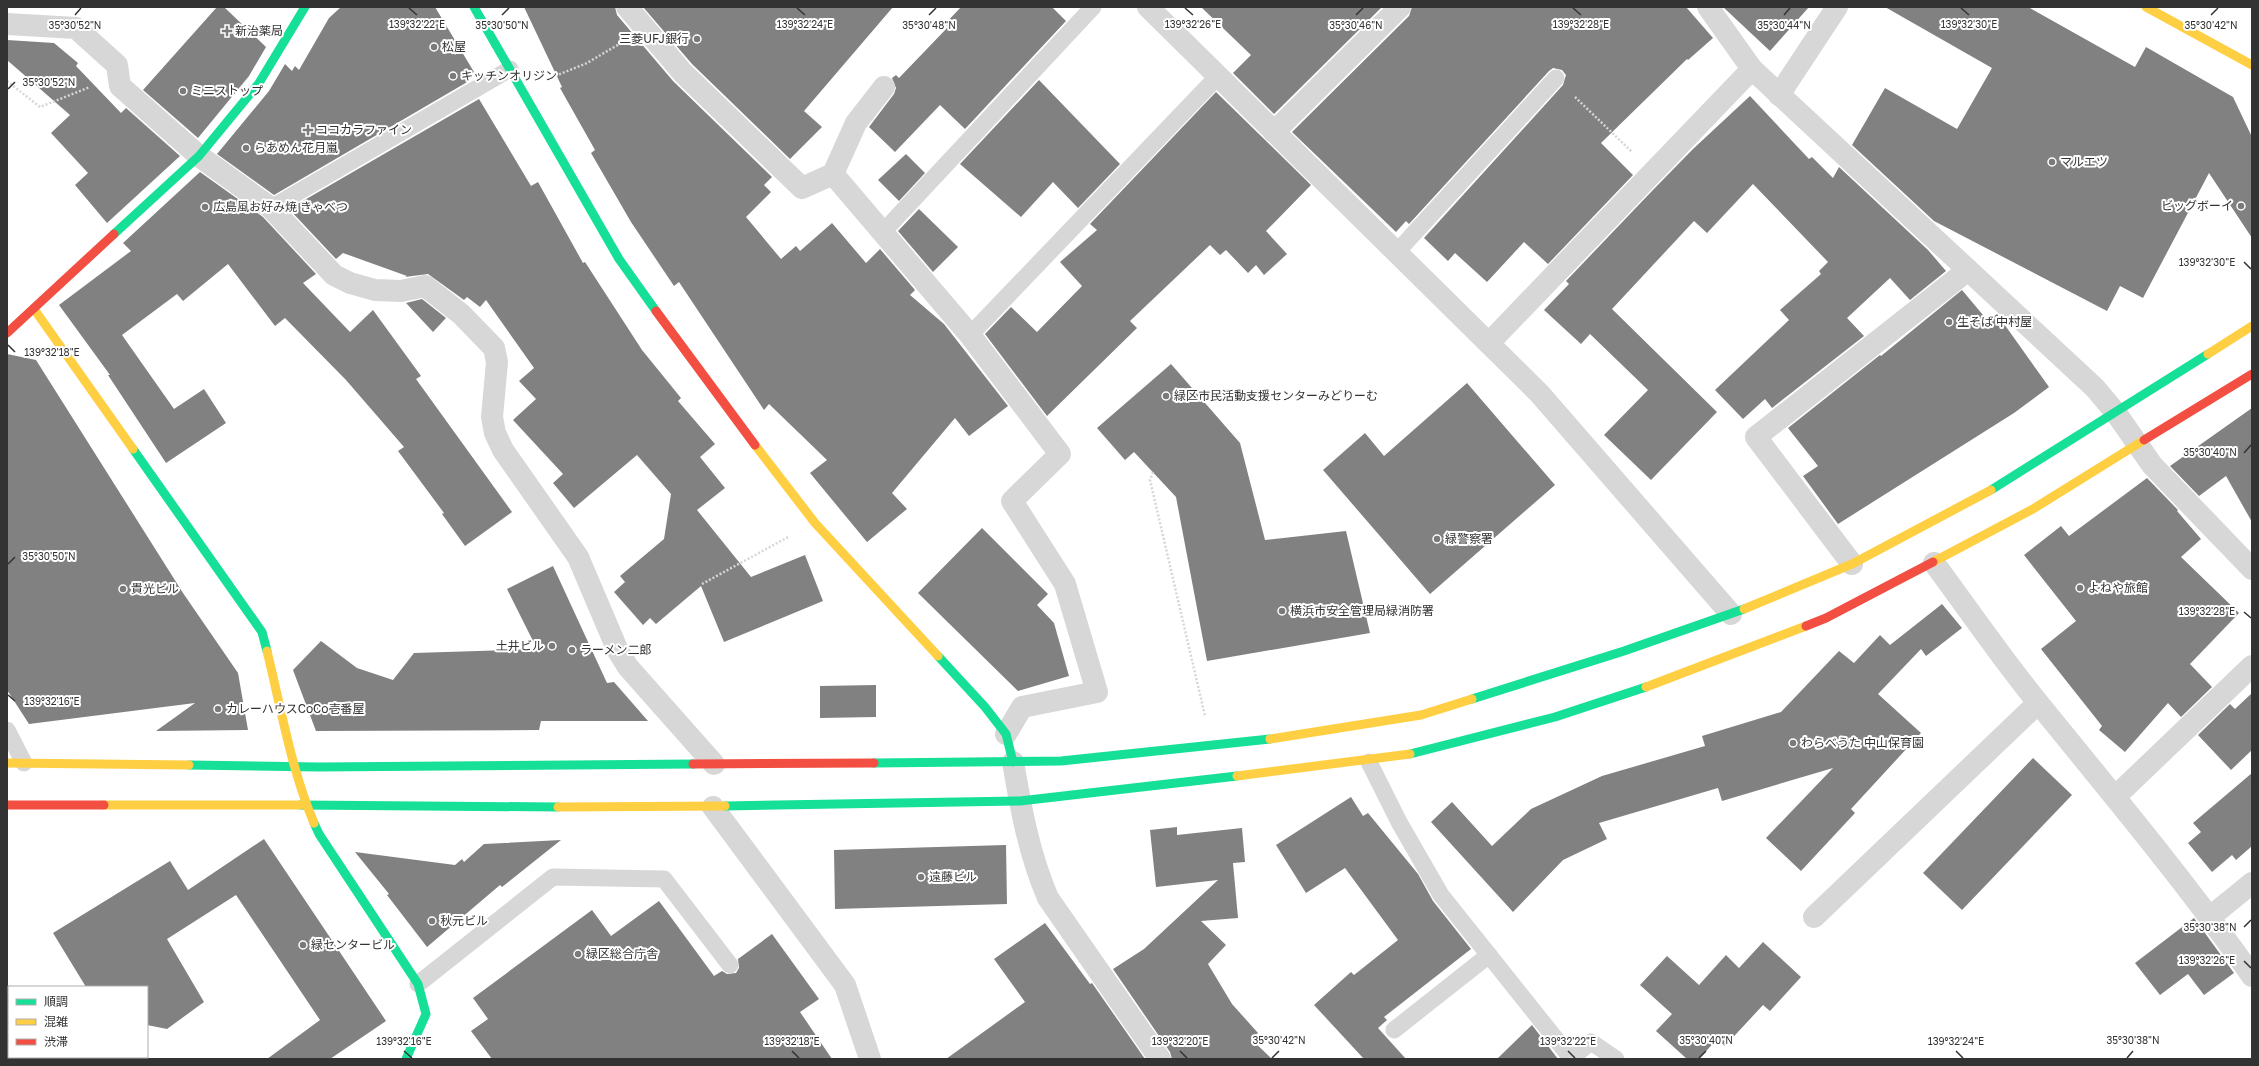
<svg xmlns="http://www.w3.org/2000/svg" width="2259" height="1066" font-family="'Golos Text','Noto Sans JP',sans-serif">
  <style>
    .building { fill: #818181 }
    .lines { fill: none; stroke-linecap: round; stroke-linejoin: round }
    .path { stroke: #d6d6d6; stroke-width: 2.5; stroke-dasharray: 2 2; stroke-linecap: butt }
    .lane { stroke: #d7d7d7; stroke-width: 17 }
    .street { stroke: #d7d7d7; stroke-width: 22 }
    .fast { stroke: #16e098; stroke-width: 9 }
    .slow { stroke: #ffcf43; stroke-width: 9 }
    .jam { stroke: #f24e42; stroke-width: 9 }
    .ticks { fill: none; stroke: #333; stroke-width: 1.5 }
    .poi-dot { fill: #7a7a7a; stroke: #fff; stroke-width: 1.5 }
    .labels { text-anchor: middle; stroke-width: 4; stroke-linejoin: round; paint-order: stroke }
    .poi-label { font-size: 12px; fill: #333; stroke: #fff; text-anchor: start }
    .ticks-label { font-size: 10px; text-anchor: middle; fill: #333; stroke: #fff; stroke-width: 4; stroke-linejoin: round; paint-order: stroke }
  </style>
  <rect width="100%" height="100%" fill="#fff"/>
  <g class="building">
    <polygon points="217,7 224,7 266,47 249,76 198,138 143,90"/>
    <polygon points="341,7 435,7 474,72 466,77 469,81 274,195 217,154 269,91 285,64 292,71 295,66 299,70 329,18"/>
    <polygon points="524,7 615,7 617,15 673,81 772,177 764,185 771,192 746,217 781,259 796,246 800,251 832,223 866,263 880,249 915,290 910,295 944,324 1008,406 969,436 955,418 892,493 907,509 867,542 810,473 827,460 769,404 764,410 679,282 674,286 631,222 591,153 595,150 560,88 562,87"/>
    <polygon points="643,7 893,7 804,111 822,127 790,159 692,64"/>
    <polygon points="961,7 1052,7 1066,21 965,129 940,105 895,152 869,127 894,94 896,88 892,78 896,75 899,78 948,27 945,24"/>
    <polygon points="1201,7 1382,7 1274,114 1233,73 1251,55"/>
    <polygon points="1412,7 1686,7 1713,38 1688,60 1687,59 1601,143 1633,175 1548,264 1524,242 1487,282 1455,253 1448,261 1424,238 1563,85 1566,75 1562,70 1553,68 1549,71 1409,224 1406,221 1396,232 1292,132 1409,16"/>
    <polygon points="1723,7 1809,7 1770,51"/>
    <polygon points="1885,7 2028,7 2135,67 2146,47 2233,97 2252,137 2252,238 2209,173 2143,298 2120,286 2107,311 1934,221 1852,145 1885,88 1957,129 1992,68"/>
    <polygon points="7,40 54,43 78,63 76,66 121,113 126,108 180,156 107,223 75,185 88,173 51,133 70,115 7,60"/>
    <polygon points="1039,80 1120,164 1078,208 1053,182 1021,217 960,164"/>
    <polygon points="1216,92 1311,185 1266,231 1287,254 1264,275 1256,265 1248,273 1226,250 1220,255 1210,245 1130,321 1137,328 1047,416 985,334 1011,307 1037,332 1082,286 1060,262 1097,230 1090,224"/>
    <polygon points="1750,96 1809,159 1812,157 1833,178 1839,167 1928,250 1946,271 1910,300 1890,278 1847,318 1864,336 1772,408 1765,399 1743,419 1715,390 1789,320 1780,310 1821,274 1819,271 1828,262 1753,184 1707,233 1694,221 1612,309 1717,412 1651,480 1604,435 1648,390 1590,334 1581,344 1544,310 1569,284 1566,281 1651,192 1693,149"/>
    <polygon points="479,99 531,186 538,182 583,263 585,262 642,350 681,398 678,401 715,444 700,457 725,488 697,510 751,577 805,555 823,601 724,642 701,586 656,624 650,618 643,625 614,592 625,582 620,576 664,539 671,494 637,455 574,508 553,483 563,474 513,420 536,399 519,381 534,368 486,300 480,307 467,297 464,300 428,274 405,277 407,276 343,253 336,259 289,209"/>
    <polygon points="906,154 925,173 899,201 878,180"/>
    <polygon points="200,172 263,217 316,274 303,283 350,332 373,310 421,376 416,379 512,512 465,546 442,514 444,513 398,451 404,447 346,380 285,318 275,326 228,264 183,301 177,294 122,335 174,409 204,389 226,423 166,463 108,375 110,375 59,305 131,251 123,243"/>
    <polygon points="919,209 958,247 933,272 898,231"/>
    <polygon points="1962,290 1988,321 1997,314 2049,387 2014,413 1838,524 1803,476 1818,466 1788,428 1880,355 1881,356"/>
    <polygon points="422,299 446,318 433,332 406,303"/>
    <polygon points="7,354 36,360 183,593 238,673 248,730 156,731 195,703 29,724 7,690"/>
    <polygon points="1171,364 1240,443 1265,540 1346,531 1370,633 1207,661 1176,497 1134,452 1125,460 1097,428"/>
    <polygon points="1467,383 1555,485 1430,594 1323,470 1365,433 1384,456"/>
    <polygon points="2252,408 2252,522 2226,476 2199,496 2170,466"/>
    <polygon points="2147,478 2178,510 2177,511 2201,539 2181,557 2239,613 2190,664 2212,687 2181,717 2168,703 2125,752 2099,730 2102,726 2041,649 2076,621 2024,555 2061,526 2069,536"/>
    <polygon points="982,528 1048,594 1037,605 1054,623 1069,676 1018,691 918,593"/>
    <polygon points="553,566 607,683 614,682 648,721 541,721 539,730 316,731 293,670 321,641 357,668 393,680 414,653 537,649 507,589"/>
    <polygon points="1942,604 1962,628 1926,656 1921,649 1878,694 1921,733 1851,809 1855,813 1801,871 1766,838 1833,768 1722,801 1718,788 1599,823 1607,839 1563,860 1513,912 1431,822 1452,802 1492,846 1531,809 1602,776 1705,746 1702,736 1781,712 1839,651 1854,663 1880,635 1890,645"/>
    <polygon points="876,685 876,717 820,718 820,686"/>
    <polygon points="2252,693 2252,750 2231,770 2198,735 2230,704 2235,709"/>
    <polygon points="2033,758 2072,795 1962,910 1923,873"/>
    <polygon points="2252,773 2252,846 2236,860 2232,855 2212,872 2188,843 2201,832 2193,823"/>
    <polygon points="1351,797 1363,816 1368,813 1418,874 1433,901 1471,949 1384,1017 1387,1020 1378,1028 1406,1059 1364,1059 1314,1005 1351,972 1354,975 1398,940 1345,868 1306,893 1276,845"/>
    <polygon points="1177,827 1177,835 1242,828 1245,862 1233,863 1238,918 1201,921 1226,945 1208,964 1232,1004 1258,1033 1251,1039 1272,1059 1172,1059 1170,1052 1113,969 1144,949 1218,880 1156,887 1150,830"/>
    <polygon points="264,839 386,1021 330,1059 267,1059 320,1020 236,895 167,939 204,1002 167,1029 147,1025 147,987 86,987 53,933 170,861 188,890"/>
    <polygon points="561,840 502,887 500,885 427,947 387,895 389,894 355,852 455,865 462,859 464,862 484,844"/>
    <polygon points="1006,845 1007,904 835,909 834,850"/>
    <polygon points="659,901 714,976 722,971 727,974 736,973 739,968 738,959 772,934 819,999 800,1012 832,1059 492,1059 471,1031 488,1019 473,998 592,910 611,936"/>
    <polygon points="2194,918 2234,973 2204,995 2188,974 2160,995 2135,963"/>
    <polygon points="1045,923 1090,984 1092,983 1145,1059 946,1059 1025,1002 994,959"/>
    <polygon points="1763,942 1801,977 1770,1011 1763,1005 1725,1046 1717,1039 1699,1059 1687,1059 1656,1031 1672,1014 1640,985 1667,956 1699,985 1726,955 1739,968"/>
    <polygon points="1532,1025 1558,1059 1497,1059"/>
  </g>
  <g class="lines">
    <g class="path">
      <polyline points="548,79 587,63 621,43"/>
      <polyline points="7,81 40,107 90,87"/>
      <polyline points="1575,97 1632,152"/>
      <polyline points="1153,472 1150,480 1205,716"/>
      <polyline points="702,584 790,536"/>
    </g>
    <g class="lane">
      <polyline points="271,208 510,69"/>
      <polyline points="883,232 1093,7"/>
      <polyline points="1396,253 1556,78"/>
      <polyline points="970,335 1218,76"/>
      <polyline points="7,730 24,763"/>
      <polyline points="1369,762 1399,822 1441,895 1571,1058 1591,1042 1616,1059"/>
      <polyline points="418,984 553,877 664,879 730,965"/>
      <polyline points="1394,1030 1489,955"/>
      <polyline points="18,1057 20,1059"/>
    </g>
    <g class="street">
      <polyline points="627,7 683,73 802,188 833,174 856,123 884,87"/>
      <polyline points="1148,7 1539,393 1731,614"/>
      <polyline points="1708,7 1752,69 2095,388 2116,413 2152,465 2252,569"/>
      <polyline points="7,24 76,28 117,65 120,86 199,156 271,208 334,275 350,283 375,290 401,291 425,286 461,314 494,348 497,362 492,417 495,433 503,450 578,557 618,651 628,667 714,764"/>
      <polyline points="1779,95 1837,7"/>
      <polyline points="1274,132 1400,7"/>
      <polyline points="833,174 970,335 1060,454 1012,501 1065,584 1097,692 1022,707 1006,734"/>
      <polyline points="1489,343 1752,69"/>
      <path d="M 1934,563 C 1969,610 2002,659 2039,704 C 2112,794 2186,882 2252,976"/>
      <polyline points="1852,564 1756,437 1968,270"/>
      <path d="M 1013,762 C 1021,809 1029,854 1048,898 L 1160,1059"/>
      <polyline points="2116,796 2252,666"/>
      <polyline points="713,807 845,985 870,1059"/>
      <polyline points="1814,917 2038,703"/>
      <polyline points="2210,917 2252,883"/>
      <polyline points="1571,1059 1571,1058"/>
    </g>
    <g class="fast">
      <polyline points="474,7 619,259 656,311"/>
      <polyline points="114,234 199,156 259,83 305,7"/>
      <polyline points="133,449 262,632 267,651"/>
      <polyline points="1991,490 2208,354"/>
      <polyline points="938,656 985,707 1006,734 1013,762"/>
      <polyline points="1472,699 1624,651 1744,609"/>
      <polyline points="1410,754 1555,717 1646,687"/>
      <polyline points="874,763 1061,761 1270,739"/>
      <polyline points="189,765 319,767 693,764"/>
      <polyline points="300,805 558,807"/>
      <polyline points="725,806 1020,801 1237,776"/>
      <polyline points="314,823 319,834 418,984 426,1014 406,1059"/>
    </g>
    <g class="slow">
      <polyline points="2146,7 2252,65"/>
      <polyline points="34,309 133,449"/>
      <polyline points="2208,354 2252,326"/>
      <polyline points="755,445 815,523 938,656"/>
      <polyline points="1933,562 2033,509 2144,440"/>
      <polyline points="1744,609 1852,564 1991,490"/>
      <path d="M 267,651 C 281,708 291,769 314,823"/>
      <polyline points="1646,687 1806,626"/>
      <polyline points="1270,739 1421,715 1472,699"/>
      <polyline points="7,763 189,765"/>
      <polyline points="1237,776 1410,754"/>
      <polyline points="104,805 300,805"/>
      <polyline points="558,807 725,806"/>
    </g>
    <g class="jam">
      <polyline points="656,311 755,445"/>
      <polyline points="7,333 114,234"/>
      <polyline points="2144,440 2252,374"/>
      <polyline points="1806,626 1826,618 1933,562"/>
      <polyline points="693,764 874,763"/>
      <polyline points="7,805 104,805"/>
    </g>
  </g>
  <path class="ticks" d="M 409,8 L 417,15M 797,8 L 805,15M 1185,8 L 1193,15M 1573,8 L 1581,15M 1961,8 L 1969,15M 75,15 L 81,8M 502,15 L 509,8M 929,15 L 936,8M 1356,15 L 1363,8M 1784,15 L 1790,8M 2211,15 L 2218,8M 8,89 L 15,82M 2244,262 L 2251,269M 8,345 L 15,352M 2244,453 L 2251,445M 8,564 L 15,557M 2244,612 L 2251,618M 8,695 L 15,701M 2244,927 L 2251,920M 2244,961 L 2251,968M 404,1051 L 412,1058M 792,1051 L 799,1058M 1180,1051 L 1187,1058M 1568,1051 L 1575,1058M 1956,1051 L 1963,1058M 1272,1058 L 1279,1051M 1699,1058 L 1706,1051M 2127,1058 L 2133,1051"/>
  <g class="poi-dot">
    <path d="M225 25h4v4h4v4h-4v4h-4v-4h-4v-4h4z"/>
    <circle cx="697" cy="39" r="4"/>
    <circle cx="434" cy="47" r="4"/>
    <circle cx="453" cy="76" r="4"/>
    <circle cx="183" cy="91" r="4"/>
    <path d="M306 124h4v4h4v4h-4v4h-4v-4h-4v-4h4z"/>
    <circle cx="246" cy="148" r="4"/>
    <circle cx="2052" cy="162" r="4"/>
    <circle cx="2241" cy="206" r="4"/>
    <circle cx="205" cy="207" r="4"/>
    <circle cx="1949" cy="322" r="4"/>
    <circle cx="1166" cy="396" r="4"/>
    <circle cx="1437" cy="539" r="4"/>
    <circle cx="2080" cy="588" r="4"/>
    <circle cx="123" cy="589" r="4"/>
    <circle cx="1282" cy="611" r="4"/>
    <circle cx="552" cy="646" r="4"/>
    <circle cx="572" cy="650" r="4"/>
    <circle cx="218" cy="709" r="4"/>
    <circle cx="1793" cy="743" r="4"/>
    <circle cx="921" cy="877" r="4"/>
    <circle cx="432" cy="921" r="4"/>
    <circle cx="303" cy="945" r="4"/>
    <circle cx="578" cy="954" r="4"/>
  </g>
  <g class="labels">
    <g class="poi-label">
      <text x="235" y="35">新治薬局</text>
      <text x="689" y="43" text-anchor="end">三菱UFJ銀行</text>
      <text x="442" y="51">松屋</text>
      <text x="461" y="80">キッチンオリジン</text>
      <text x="191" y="95">ミニストップ</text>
      <text x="316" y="134">ココカラファイン</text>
      <text x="254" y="152">らあめん花月嵐</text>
      <text x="2060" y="166">マルエツ</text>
      <text x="2233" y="210" text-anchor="end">ビッグボーイ</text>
      <text x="213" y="211">広島風お好み焼 きゃべつ</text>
      <text x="1957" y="326">生そば 中村屋</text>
      <text x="1174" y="400">緑区市民活動支援センターみどりーむ</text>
      <text x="1445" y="543">緑警察署</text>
      <text x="2088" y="592">よねや旅館</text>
      <text x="131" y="593">貴光ビル</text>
      <text x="1290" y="615">横浜市安全管理局緑消防署</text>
      <text x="544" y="650" text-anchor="end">土井ビル</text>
      <text x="580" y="654">ラーメン二郎</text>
      <text x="226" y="713">カレーハウスCoCo壱番屋</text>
      <text x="1801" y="747">わらべうた 中山保育園</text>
      <text x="929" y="881">遠藤ビル</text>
      <text x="440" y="925">秋元ビル</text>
      <text x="311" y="949">緑センタービル</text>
      <text x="586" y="958">緑区総合庁舎</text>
    </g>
  </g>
  <g class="ticks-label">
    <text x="417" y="28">139°32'22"E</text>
    <text x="805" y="28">139°32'24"E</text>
    <text x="1193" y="28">139°32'26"E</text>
    <text x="1581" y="28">139°32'28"E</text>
    <text x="1969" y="28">139°32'30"E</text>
    <text x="502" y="29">35°30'50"N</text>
    <text x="75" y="29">35°30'52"N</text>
    <text x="929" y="29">35°30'48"N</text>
    <text x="1356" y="29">35°30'46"N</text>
    <text x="1784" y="29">35°30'44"N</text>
    <text x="2211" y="29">35°30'42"N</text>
    <text x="49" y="86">35°30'52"N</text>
    <text x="2207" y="266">139°32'30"E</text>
    <text x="52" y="356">139°32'18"E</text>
    <text x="2210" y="456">35°30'40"N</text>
    <text x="49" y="560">35°30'50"N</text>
    <text x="2207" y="615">139°32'28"E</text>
    <text x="52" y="705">139°32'16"E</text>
    <text x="2210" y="931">35°30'38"N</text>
    <text x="2207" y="964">139°32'26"E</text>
    <text x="1279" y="1044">35°30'42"N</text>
    <text x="1706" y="1044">35°30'40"N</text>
    <text x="2133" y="1044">35°30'38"N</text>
    <text x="404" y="1045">139°32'16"E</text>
    <text x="792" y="1045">139°32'18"E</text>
    <text x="1180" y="1045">139°32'20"E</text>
    <text x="1568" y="1045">139°32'22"E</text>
    <text x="1956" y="1045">139°32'24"E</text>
  </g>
  <rect width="2259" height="1066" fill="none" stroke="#333333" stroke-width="16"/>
  <rect x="8" y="986" width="140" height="72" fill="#ffffff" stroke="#adadad"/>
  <rect x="16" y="999" width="20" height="6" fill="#16e098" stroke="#adadad"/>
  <text x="44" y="1006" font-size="12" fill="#333333">順調</text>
  <rect x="16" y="1019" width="20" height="6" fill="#ffcf43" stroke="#adadad"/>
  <text x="44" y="1026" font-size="12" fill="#333333">混雑</text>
  <rect x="16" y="1039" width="20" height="6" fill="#f24e42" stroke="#adadad"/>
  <text x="44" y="1046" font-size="12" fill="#333333">渋滞</text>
</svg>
